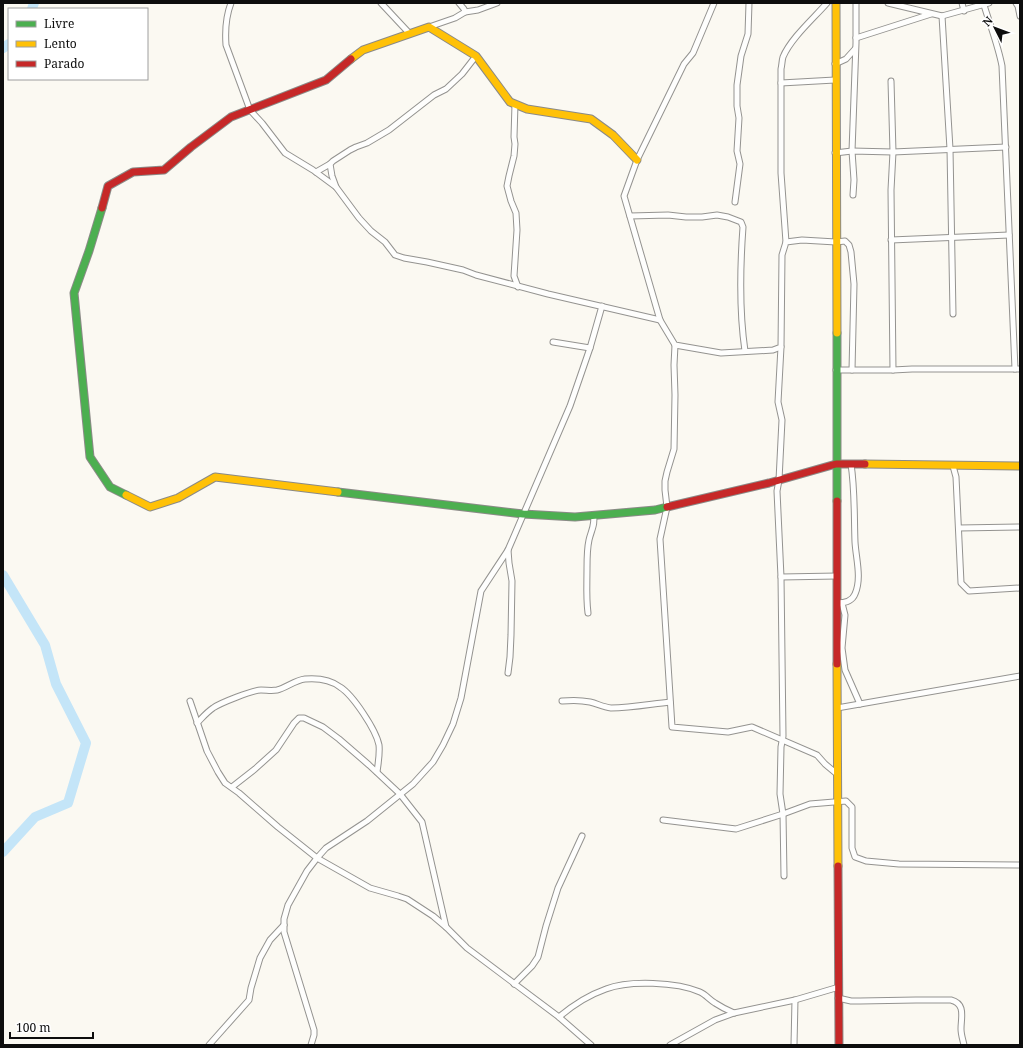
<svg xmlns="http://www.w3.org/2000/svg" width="1023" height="1048" font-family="'Noto Serif',serif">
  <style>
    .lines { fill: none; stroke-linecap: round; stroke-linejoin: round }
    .river { stroke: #c4e5f8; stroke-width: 10 }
    .street-casing { stroke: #949390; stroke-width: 7 }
    .fast-casing { stroke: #8b8a87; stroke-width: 9 }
    .slow-casing { stroke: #8b8a87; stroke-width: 9 }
    .jam-casing { stroke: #8b8a87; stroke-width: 9 }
    .street { stroke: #fefefd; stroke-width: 5 }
    .fast { stroke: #4caf50; stroke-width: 7 }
    .slow { stroke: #ffc107; stroke-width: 7 }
    .jam { stroke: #c62828; stroke-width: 7 }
  </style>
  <rect width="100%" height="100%" fill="#fbf9f2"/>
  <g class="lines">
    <g class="river">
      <polyline points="32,9 34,3"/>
      <polyline points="3,48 9,44"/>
      <polyline points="3,575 45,645 56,684 86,743 68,803 35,817 3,852"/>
    </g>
    <g class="street-casing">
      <g id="street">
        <path d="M 231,3 C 226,16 225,31 226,45 L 250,110 L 262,123 L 285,153 L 313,170 L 336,187 L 359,218 L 371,231 L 385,242 L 395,255 L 404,258 L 427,262 L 463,270 L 476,275 L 548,294 L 660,320"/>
        <polyline points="381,3 410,34"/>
        <polyline points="714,3 693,53 684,64 637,160 624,196 660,320 675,345 721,353 773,350 781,347 782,255 786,242 802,240 836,242 845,241 849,245 851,252 854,284 852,370"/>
        <polyline points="888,3 942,16 989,3"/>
        <polyline points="962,3 964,11"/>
        <polyline points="1016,3 1018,6 1020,16"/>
        <path d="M 984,5 C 990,25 998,45 1002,66 L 1015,369"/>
        <polyline points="465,12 478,10 497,3"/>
        <polyline points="942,16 950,149 953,314"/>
        <polyline points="429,27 455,18 465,12 464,9 459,3"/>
        <polyline points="856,38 931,14"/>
        <polyline points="835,64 846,59 855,49"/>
        <polyline points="891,81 893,152 891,190 893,370"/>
        <polyline points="781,83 835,80"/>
        <polyline points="515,104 514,137 515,144 514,156 509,176 507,186 511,201 516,213 517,230 514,276 518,287"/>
        <polyline points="835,153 852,151 893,152 1006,147"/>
        <polyline points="316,172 330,164"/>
        <polyline points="336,187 332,176 330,164 333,161 350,150 356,147 367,143 389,130 434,95 446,89 462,74 476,56"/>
        <polyline points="853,195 854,180 852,151 856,43 856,3"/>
        <polyline points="735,202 740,164 737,151 739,118 737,106 737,85 741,56 748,34 749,3"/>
        <path d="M 630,216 L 668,215 L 686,217 L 702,217 L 717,215 L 728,217 L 741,222 L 743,227 C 740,268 739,310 745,351"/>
        <polyline points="891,240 1009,235"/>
        <path d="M 786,242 L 781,173 L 781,69 C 782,65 782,60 783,57 C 791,38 814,18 827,3"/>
        <polyline points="553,342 590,348"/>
        <polyline points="675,345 674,365 675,395 674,449 667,472 665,481 665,490 667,507 660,539 672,727 728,732 752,727 817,755 825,764 837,774"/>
        <polyline points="781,347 778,402 782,420 779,480 777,491 781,577 783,736 781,747 780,794 783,814 784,876"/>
        <polyline points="836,370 893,370 912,369 1020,369"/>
        <polyline points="953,466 956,477 961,583 969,591 1020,588"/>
        <polyline points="959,528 1020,527"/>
        <polyline points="508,550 509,563 512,581 511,635 510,657 508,673"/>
        <polyline points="781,577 837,576"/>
        <path d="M 837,603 C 844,603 852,602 855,594 C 862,578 856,559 855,542 C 854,516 855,490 851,464"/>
        <polyline points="842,603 845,615 842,648 845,670 860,704"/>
        <path d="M 588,613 C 586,598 587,583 587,568 C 587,559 587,549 589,540 C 591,531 596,523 593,515"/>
        <polyline points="190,701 207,751 218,772 225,783 239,793 278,827 317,858 370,888 398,896 407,899 433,916 446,927"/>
        <path d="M 562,701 C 572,700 581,700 590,702 C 598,704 603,707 611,708 C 631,708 651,704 670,702"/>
        <polyline points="837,708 1020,676"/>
        <path d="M 197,723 C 202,718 207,712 213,708 C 220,703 253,690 261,690 C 267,690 271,691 277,690 C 286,688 295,680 305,679 C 317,678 331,680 340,687 C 353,695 376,730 379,745 C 380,754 378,764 377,772"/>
        <polyline points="232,787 255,769 276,750 294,723 299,718 304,718 323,727 339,739 369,765 400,794 422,822 446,927 467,948 559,1017 591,1045"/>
        <polyline points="663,820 736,829 783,814 810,804 846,801 852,807 852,848 855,857 866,861 899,864 1020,865"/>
        <polyline points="514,984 532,966 538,957 546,926 558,888 582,836"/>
        <path d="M 838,998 L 851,1001 L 860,1001 L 916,1000 L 951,1000 C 966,1004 961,1017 961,1029 C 961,1035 963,1040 964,1045"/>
        <path d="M 559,1017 C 573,1005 589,995 606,989 C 629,980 677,982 700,992 C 705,994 710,1000 715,1003 C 721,1007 727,1010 734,1013"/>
        <polyline points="209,1045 249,1000 251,988 260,958 270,940 284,925"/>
        <polyline points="311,1045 314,1035 314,1030 284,932 284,919 288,905 307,871 317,858 326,848 367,821 413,784 433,762 443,745 453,724 461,698 481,591 508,550 570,406 590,348 602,306"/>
        <polyline points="670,1045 715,1020 734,1013 795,1000 839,987"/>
        <polyline points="794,1045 795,1000"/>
      </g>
    </g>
    <g class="fast-casing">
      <g id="fast">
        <polyline points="102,208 89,251 74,293 90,457 110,487 126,495"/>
        <polyline points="837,333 837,501"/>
        <polyline points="338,492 523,514 575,517 655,510 667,507"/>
      </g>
    </g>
    <g class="slow-casing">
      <g id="slow">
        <polyline points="836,3 837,333"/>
        <polyline points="351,59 363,50 429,27 476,56 510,102 527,109 591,119 613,135 637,160"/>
        <polyline points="865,464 1020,466"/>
        <polyline points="126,495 150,507 178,498 215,477 338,492"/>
        <polyline points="837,664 838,866"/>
      </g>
    </g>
    <g class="jam-casing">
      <g id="jam">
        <polyline points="102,208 108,186 133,172 164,170 191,147 231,117 326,80 351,59"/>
        <polyline points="837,501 837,664"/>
        <polyline points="667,507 769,483 836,464 865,464"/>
        <polyline points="838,866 839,1045"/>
      </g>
    </g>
    <use href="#street" class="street"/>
    <use href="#fast" class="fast"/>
    <use href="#slow" class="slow"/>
    <use href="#jam" class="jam"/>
  </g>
  <rect width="1023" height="1048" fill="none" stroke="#0d0d0d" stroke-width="8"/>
  <rect x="8" y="8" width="140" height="72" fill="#ffffff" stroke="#9e9e9e"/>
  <rect x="16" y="21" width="20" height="6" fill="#4caf50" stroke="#9e9e9e"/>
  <text x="44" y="28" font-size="12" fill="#0d0d0d">Livre</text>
  <rect x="16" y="41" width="20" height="6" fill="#ffc107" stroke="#9e9e9e"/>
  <text x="44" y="48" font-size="12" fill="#0d0d0d">Lento</text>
  <rect x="16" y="61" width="20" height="6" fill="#c62828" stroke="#9e9e9e"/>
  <text x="44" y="68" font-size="12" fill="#0d0d0d">Parado</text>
  <g transform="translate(995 28) rotate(312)" stroke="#ffffff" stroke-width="3" paint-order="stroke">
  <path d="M0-3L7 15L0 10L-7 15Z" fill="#0d0d0d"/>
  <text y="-6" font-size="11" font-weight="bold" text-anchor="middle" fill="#0d0d0d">N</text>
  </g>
  <path d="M10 1032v6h83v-6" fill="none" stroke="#0d0d0d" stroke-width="2"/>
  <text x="16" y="1032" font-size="12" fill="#0d0d0d" stroke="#ffffff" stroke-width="3" paint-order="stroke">100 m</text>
</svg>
